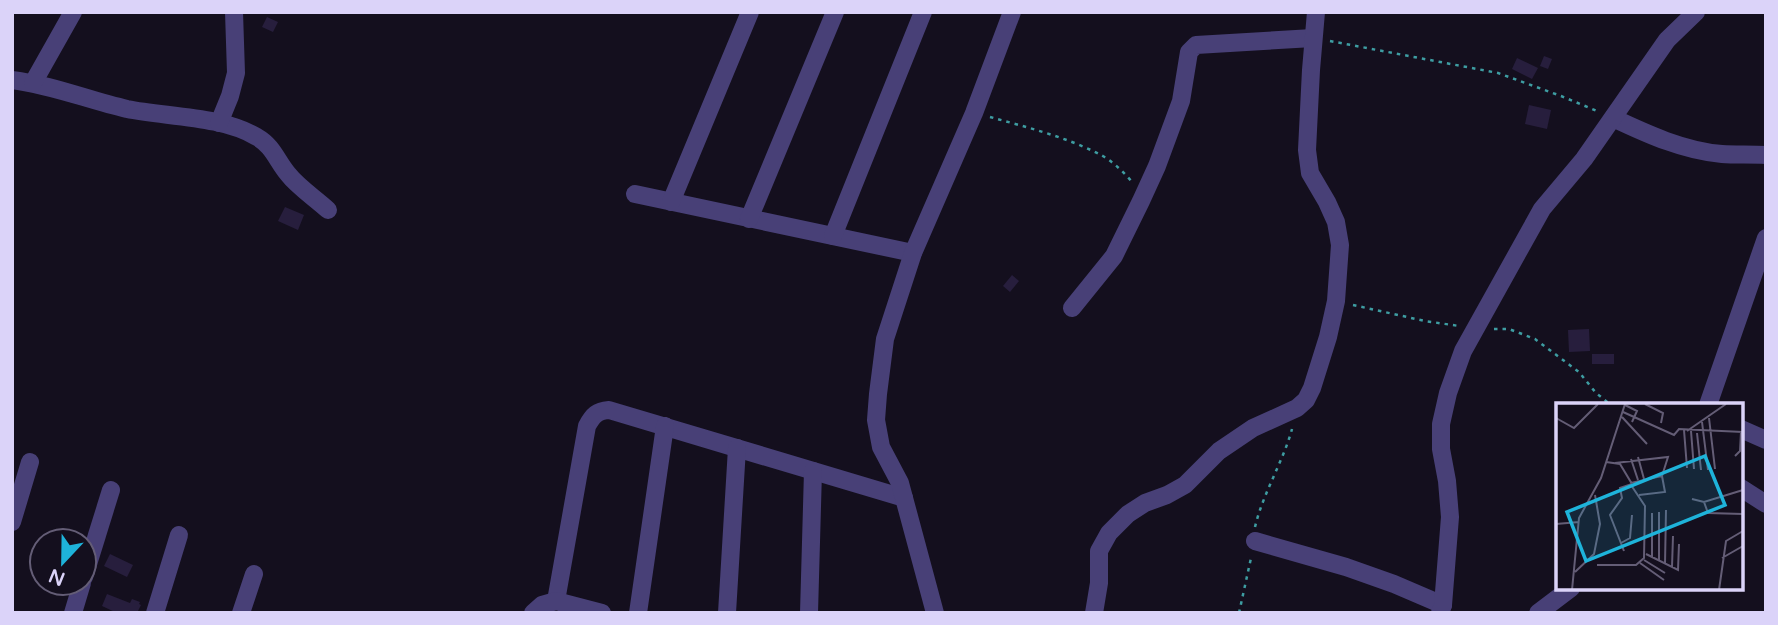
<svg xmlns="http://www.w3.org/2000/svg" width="1778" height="625" font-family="'Varela Round',sans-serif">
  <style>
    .building { fill: #271e3d }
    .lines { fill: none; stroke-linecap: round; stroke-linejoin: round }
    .path { stroke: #3e9da2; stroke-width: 2.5; stroke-dasharray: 3.5 5; stroke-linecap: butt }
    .street { stroke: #484077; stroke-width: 18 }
    .inset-road { fill: none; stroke: #645d76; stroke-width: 2 }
    .view { fill: #1eb3da; fill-opacity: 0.15; stroke: #1eb3da; stroke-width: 3.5 }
    .inset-edge { fill: none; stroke: #dbd3f9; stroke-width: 3.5 }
  </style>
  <rect width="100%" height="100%" fill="#140f1e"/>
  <g class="building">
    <polygon points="267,17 278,22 273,32 262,27"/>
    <polygon points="1544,56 1552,59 1548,69 1540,66"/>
    <polygon points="1517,58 1538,68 1532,79 1512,69"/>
    <polygon points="1529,105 1551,110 1547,129 1525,124"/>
    <polygon points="285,207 304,215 298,230 278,221"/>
    <polygon points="1012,275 1019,281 1010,292 1003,286"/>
    <polygon points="1589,329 1590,351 1569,352 1568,330"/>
    <rect x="1592" y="354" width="22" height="10"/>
    <polygon points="110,554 133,565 127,577 104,566"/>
    <polygon points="107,594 130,603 132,599 140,602 139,604 141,605 137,613 117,613 102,606"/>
  </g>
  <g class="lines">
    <g class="path">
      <polyline points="1330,41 1498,73 1561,96 1597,111"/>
      <path d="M 990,117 C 1026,127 1066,137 1099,154 C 1111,160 1123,171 1132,182"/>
      <polyline points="1353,305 1425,321 1459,326"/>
      <polyline points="1494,329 1509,329 1535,339 1579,372 1596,393 1611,405"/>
      <path d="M 1255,527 C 1263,493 1283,462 1292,429"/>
      <polyline points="1239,613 1251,558"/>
    </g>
    <g class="street">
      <path d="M 12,80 C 52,85 88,100 127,109 C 167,117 222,116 257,137 C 273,146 277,161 288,174 C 298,187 315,198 328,210"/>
      <polyline points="33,83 73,12"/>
      <path d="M 1613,118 C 1647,134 1684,151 1722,154 C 1736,155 1751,154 1766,155"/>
      <polyline points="219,123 230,96 236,73 234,12"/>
      <polyline points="635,194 913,253"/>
      <polyline points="671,202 750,12"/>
      <polyline points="749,219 835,12"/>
      <polyline points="833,236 923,12"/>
      <polyline points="1072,308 1114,256 1141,201 1157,166 1181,101 1189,52 1196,45 1313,38"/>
      <polyline points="1708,405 1766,238"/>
      <polyline points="1741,429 1766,440"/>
      <polyline points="1741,488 1766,504"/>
      <polyline points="12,522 30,462"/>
      <polyline points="1255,541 1346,567 1394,584 1443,605"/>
      <polyline points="84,577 111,490"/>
      <path d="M 556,601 L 587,426 C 593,415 597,411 609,410 L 904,498"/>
      <polyline points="73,613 82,583"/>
      <polyline points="155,613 179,535"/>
      <polyline points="241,613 254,574"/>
      <polyline points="533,613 542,605 556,601 602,613"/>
      <polyline points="638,613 665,426"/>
      <polyline points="727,613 737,448"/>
      <polyline points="809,613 813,471"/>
      <polyline points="935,613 900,483 881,447 876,420 878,394 885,339 913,253 974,113 1012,12"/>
      <polyline points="1094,613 1099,583 1099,551 1109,533 1128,514 1145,503 1167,495 1185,485 1219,451 1253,428 1297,408 1306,400 1312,388 1328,337 1336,301 1340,245 1336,222 1327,202 1310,173 1307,150 1311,70 1316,12"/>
      <polyline points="1440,613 1443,605 1450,517 1447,481 1441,449 1441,424 1448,393 1463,351 1542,209 1584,159 1667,40 1696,12"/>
      <polyline points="1538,613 1571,588"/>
    </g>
  </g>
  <g transform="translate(1556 403)">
    <rect width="187" height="187" fill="#140f1e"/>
    <path class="inset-road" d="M 89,1 L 107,10 L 105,20M 69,2 L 81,8 L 76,19M 67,9 L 118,32 L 123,26 L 187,29M 66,14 L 91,41M 0,15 L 18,25 L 42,1M 153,15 L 159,66M 146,19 L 152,67M 128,27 L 131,65M 131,28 L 170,1M 135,28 L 138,66M 141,30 L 145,67M 179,53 L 184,48 L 185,29M 82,54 L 88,76M 75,56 L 82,77M 50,59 L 64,61 L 76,81 L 64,85 L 66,95 L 54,112 L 68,148M 59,60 L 112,54 L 106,73 L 75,80M 83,92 L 109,89 L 106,73M 136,96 L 148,99 L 187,87M 148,99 L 152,110 L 187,111M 96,110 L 96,154M 0,121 L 23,119M 65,140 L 74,135 L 76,112M 90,151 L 122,167 L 123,141M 166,155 L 187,143M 88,157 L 109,170M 103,158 L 103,109M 84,160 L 108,177M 109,161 L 110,107M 41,162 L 80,162 L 88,155 L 89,103 L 75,82M 116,164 L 117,133M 19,169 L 38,151 L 44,121 L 39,92M 16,187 L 23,115 L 45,75 L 69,1M 163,187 L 170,138 L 187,128"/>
    <path class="view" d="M 149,53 L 169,102 L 30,158 L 11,109 Z"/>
    <rect width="187" height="187" class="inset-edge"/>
  </g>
  <rect width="1778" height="625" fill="none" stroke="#dbd3f9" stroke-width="28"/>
  <g transform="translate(63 562) rotate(202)"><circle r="33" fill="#140f1e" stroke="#645d76" stroke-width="2"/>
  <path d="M0-5L12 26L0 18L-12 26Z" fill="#1eb3da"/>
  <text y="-10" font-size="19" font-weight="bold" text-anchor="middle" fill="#dbd3f9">N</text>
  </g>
</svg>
